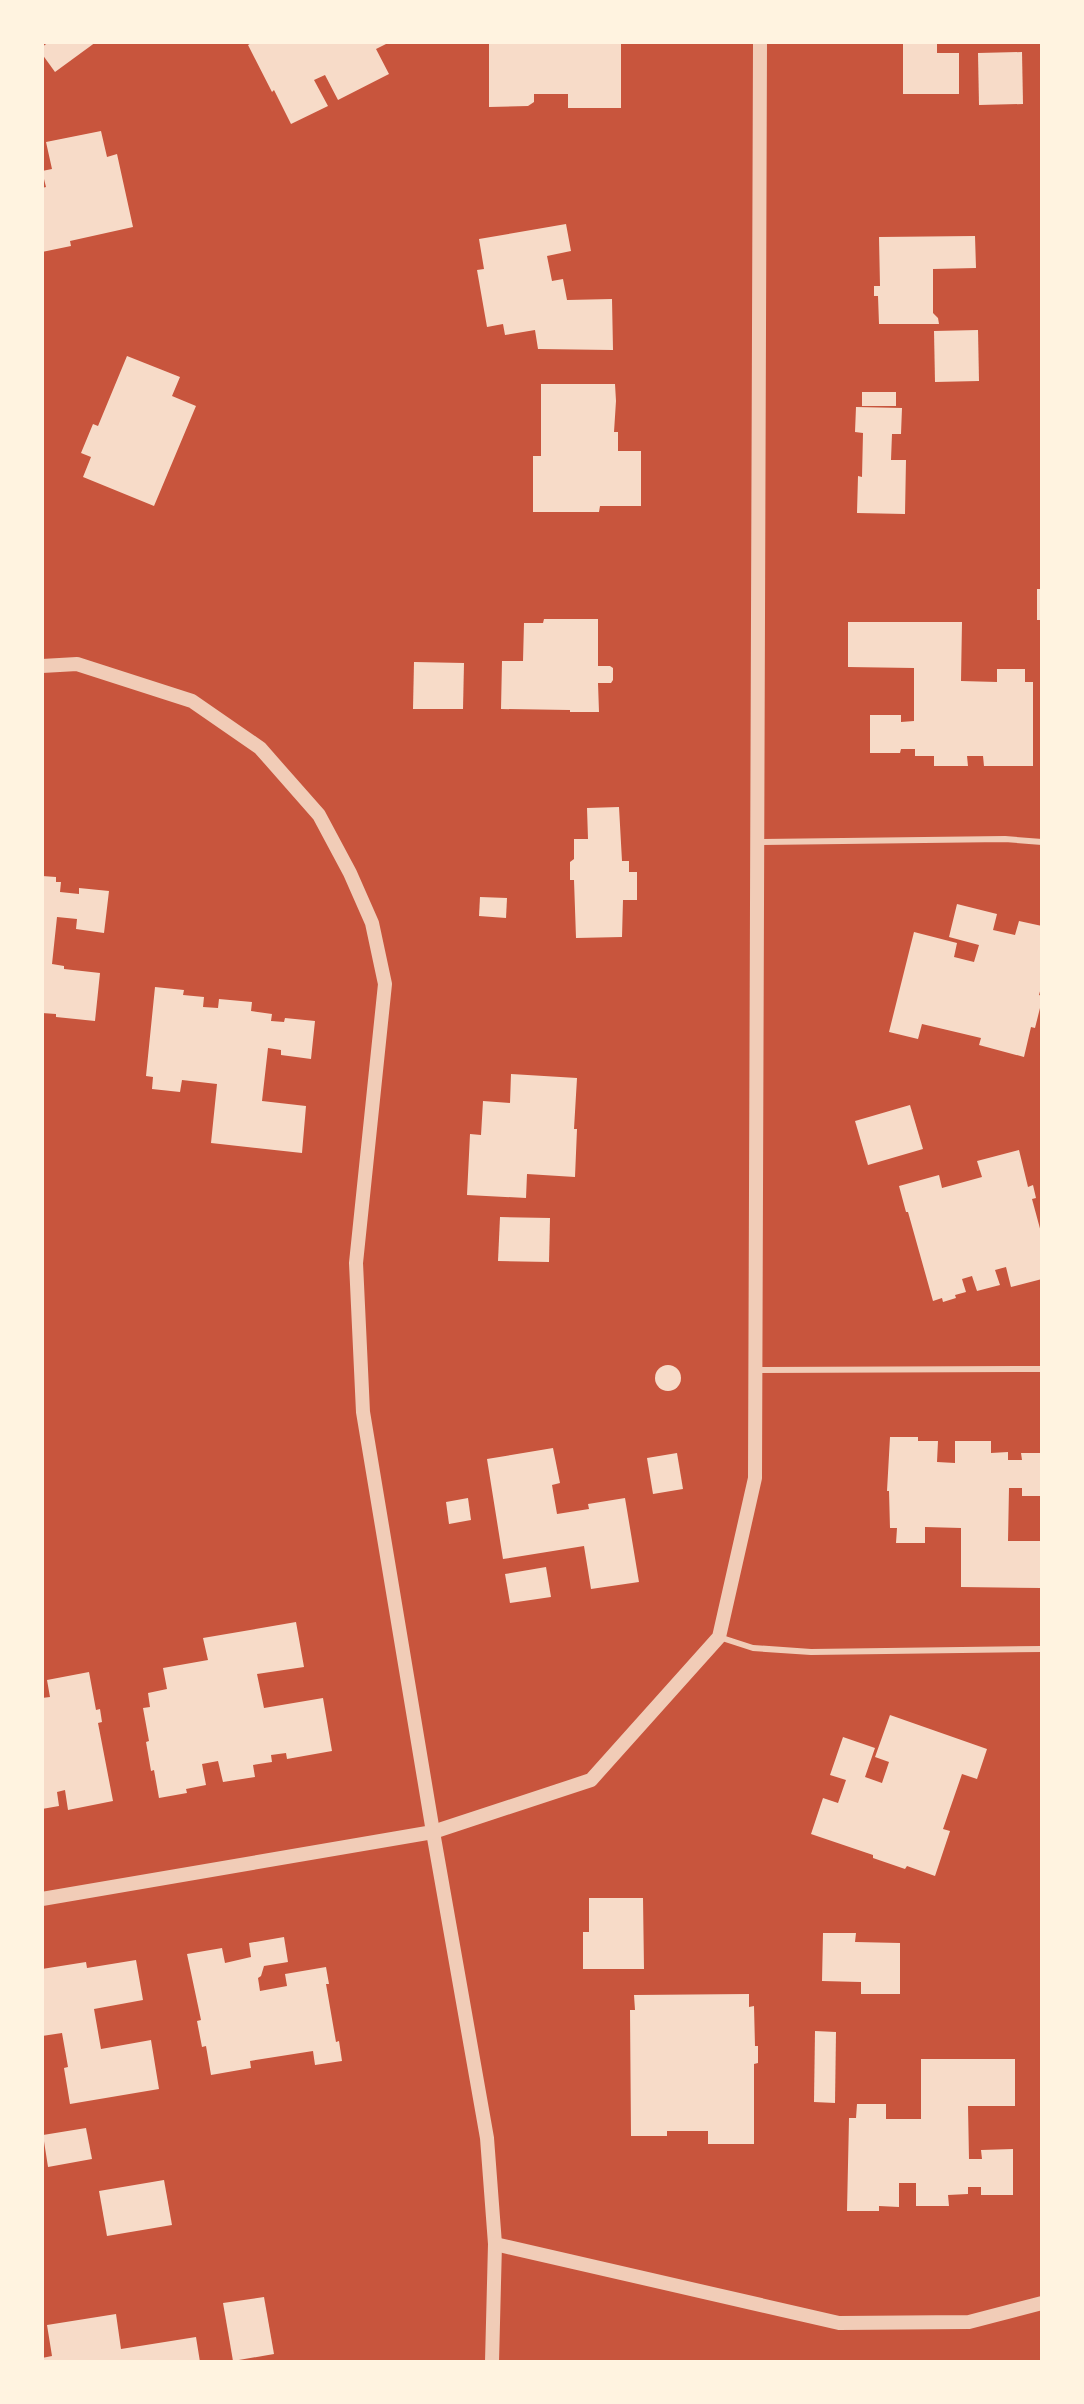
<svg xmlns="http://www.w3.org/2000/svg" width="1084" height="2404" font-family="Ubuntu,sans-serif">
  <style>
    .building { fill: #f7dbc8 }
    .lines { fill: none; stroke-linecap: round; stroke-linejoin: round }
    .service { stroke: #f1ccb7; stroke-width: 6 }
    .tertiary { stroke: #f1ccb7; stroke-width: 14 }
  </style>
  <rect width="100%" height="100%" fill="#c8553d"/>
  <g class="building">
    <polygon points="49,42 96,42 55,72 42,54 42,47"/>
    <polygon points="253,42 390,42 376,49 389,74 338,100 325,75 314,80 328,106 291,124 274,90 272,92 248,45"/>
    <polygon points="489,42 621,42 621,108 568,108 568,94 534,94 534,102 528,106 489,107"/>
    <polygon points="903,42 937,42 937,53 959,53 959,94 903,94"/>
    <polygon points="1022,52 1023,104 979,105 978,53"/>
    <polygon points="101,131 107,157 117,154 133,227 70,241 71,246 42,252 42,188 46,187 42,171 52,169 46,142"/>
    <polygon points="566,224 571,251 547,256 552,281 563,279 567,300 612,299 613,350 538,349 535,330 505,335 503,324 487,327 477,270 484,269 479,239"/>
    <polygon points="975,236 976,268 933,269 933,313 938,318 939,324 879,324 878,296 874,296 874,286 880,286 879,237"/>
    <polygon points="978,330 979,381 935,382 934,331"/>
    <polygon points="127,356 180,377 172,396 196,406 154,506 83,477 91,457 81,453 93,424 98,426"/>
    <polygon points="541,384 615,384 616,401 614,432 618,432 618,451 641,451 641,506 600,506 599,512 533,512 533,456 541,456"/>
    <rect x="862" y="392" width="34" height="14"/>
    <polygon points="856,407 902,408 901,434 892,434 891,460 906,460 905,514 857,513 858,476 862,477 863,433 855,432"/>
    <rect x="1037" y="589" width="5" height="31"/>
    <polygon points="544,619 598,619 598,666 610,666 613,668 613,680 611,683 598,683 599,712 570,712 570,710 501,709 502,661 523,661 524,623 543,623"/>
    <polygon points="848,622 962,622 961,681 997,682 997,669 1025,669 1025,682 1033,682 1033,766 984,766 983,756 967,756 968,766 934,766 934,756 915,756 915,749 901,749 900,753 870,753 870,715 901,715 901,722 914,721 914,668 848,667"/>
    <polygon points="414,662 464,663 463,709 413,709"/>
    <polygon points="619,807 622,861 629,861 629,872 637,872 637,900 623,900 622,937 576,938 574,880 570,880 570,862 574,859 574,839 588,839 587,808"/>
    <polygon points="42,876 56,877 56,882 61,882 60,892 79,894 79,888 109,891 104,933 76,929 77,919 57,917 52,964 64,966 64,969 100,973 95,1021 56,1017 56,1014 42,1013"/>
    <polygon points="480,897 507,898 506,918 479,916"/>
    <polygon points="957,904 997,914 993,930 1015,935 1019,921 1042,926 1042,984 1039,995 1042,996 1042,1000 1035,1028 1031,1027 1024,1057 979,1045 981,1038 922,1024 918,1039 889,1032 914,932 957,943 954,957 974,962 979,945 949,937"/>
    <polygon points="155,987 184,990 183,995 204,997 203,1007 218,1008 219,999 252,1002 251,1011 272,1014 271,1021 284,1022 285,1018 315,1021 311,1059 281,1055 281,1050 268,1048 262,1101 306,1106 302,1153 211,1143 217,1084 182,1080 180,1092 152,1089 153,1077 146,1076"/>
    <polygon points="511,1074 577,1078 574,1129 577,1129 575,1177 527,1174 526,1198 467,1195 470,1134 481,1135 483,1101 510,1103"/>
    <polygon points="910,1105 923,1149 868,1165 855,1121"/>
    <polygon points="1019,1150 1028,1187 1033,1185 1036,1198 1032,1199 1042,1236 1042,1279 1011,1287 1006,1267 995,1270 1000,1285 977,1291 972,1276 962,1279 966,1292 955,1295 956,1298 943,1302 942,1298 933,1301 908,1212 906,1212 899,1186 939,1175 942,1188 982,1177 977,1161"/>
    <polygon points="500,1217 550,1218 549,1262 498,1261"/>
    <circle cx="668" cy="1378" r="13"/>
    <polygon points="890,1437 918,1437 918,1441 938,1441 937,1462 955,1463 955,1441 991,1441 991,1453 1008,1452 1008,1460 1022,1460 1021,1453 1042,1453 1042,1496 1022,1496 1022,1488 1009,1488 1008,1541 1042,1541 1042,1588 961,1587 961,1528 925,1527 925,1543 896,1543 897,1528 890,1528 889,1491 887,1491"/>
    <polygon points="553,1448 560,1483 552,1485 557,1514 589,1509 588,1504 625,1498 639,1582 591,1589 584,1546 503,1559 487,1459"/>
    <polygon points="677,1453 683,1489 653,1494 647,1458"/>
    <polygon points="468,1498 471,1520 449,1524 446,1502"/>
    <polygon points="546,1567 551,1597 510,1603 505,1574"/>
    <polygon points="296,1622 304,1667 257,1674 264,1708 323,1698 332,1751 287,1759 286,1753 271,1755 272,1762 253,1765 255,1777 223,1782 218,1761 202,1764 206,1785 186,1789 187,1793 159,1798 154,1770 151,1771 146,1742 149,1741 143,1708 150,1707 148,1693 167,1689 163,1668 208,1660 203,1638"/>
    <polygon points="89,1672 96,1710 100,1709 102,1722 98,1723 113,1801 68,1810 65,1790 57,1792 59,1806 42,1809 42,1698 50,1697 47,1680"/>
    <polygon points="890,1715 987,1749 977,1779 962,1774 943,1829 950,1831 935,1876 907,1866 905,1869 873,1858 873,1855 811,1834 823,1798 838,1803 846,1780 830,1775 843,1737 875,1748 865,1777 882,1783 889,1762 875,1757"/>
    <polygon points="589,1898 643,1898 644,1969 583,1969 583,1932 589,1932"/>
    <polygon points="823,1933 856,1933 855,1942 900,1943 900,1994 861,1994 861,1982 822,1981"/>
    <polygon points="284,1937 288,1962 264,1966 261,1976 258,1978 260,1991 287,1986 285,1974 326,1967 329,1984 326,1984 336,2042 339,2041 342,2061 315,2065 313,2051 250,2061 251,2068 211,2075 206,2046 202,2047 197,2021 201,2020 187,1954 222,1948 225,1963 251,1957 249,1943"/>
    <polygon points="136,1960 143,2000 94,2009 101,2049 151,2040 159,2089 70,2104 64,2068 68,2067 62,2033 42,2036 42,1969 86,1962 87,1968"/>
    <polygon points="749,1994 749,2007 754,2006 755,2046 758,2046 758,2063 754,2064 754,2144 708,2144 708,2131 667,2131 667,2136 631,2136 630,2010 635,2010 634,1995"/>
    <polygon points="815,2031 836,2032 835,2103 814,2102"/>
    <polygon points="921,2059 1015,2059 1015,2106 968,2106 969,2159 982,2159 981,2150 1013,2149 1013,2195 981,2195 981,2187 968,2187 968,2194 948,2195 949,2206 916,2206 916,2183 899,2183 899,2207 879,2206 879,2211 847,2211 849,2118 856,2118 857,2104 886,2104 886,2119 921,2119"/>
    <polygon points="86,2128 92,2159 48,2167 43,2135"/>
    <polygon points="164,2180 172,2225 107,2236 99,2191"/>
    <polygon points="264,2297 274,2354 233,2361 223,2303"/>
    <polygon points="116,2314 121,2349 196,2337 200,2362 42,2362 42,2358 52,2356 47,2325"/>
  </g>
  <g class="lines">
    <g class="service">
      <polyline points="757,842 1005,839 1042,842"/>
      <polyline points="755,1370 1042,1369"/>
      <polyline points="719,1637 753,1648 811,1652 1042,1649"/>
    </g>
    <g class="tertiary">
      <polyline points="42,666 77,664 192,701 260,748 319,815 350,873 372,923 385,984 356,1263 363,1412 433,1832 487,2138 495,2244 492,2362"/>
      <polyline points="42,1899 433,1832 591,1780 719,1637 755,1478 760,42"/>
      <polyline points="495,2244 839,2323 969,2322 1042,2303"/>
    </g>
  </g>
  <rect width="1084" height="2404" fill="none" stroke="#fff3e0" stroke-width="88"/>
</svg>
